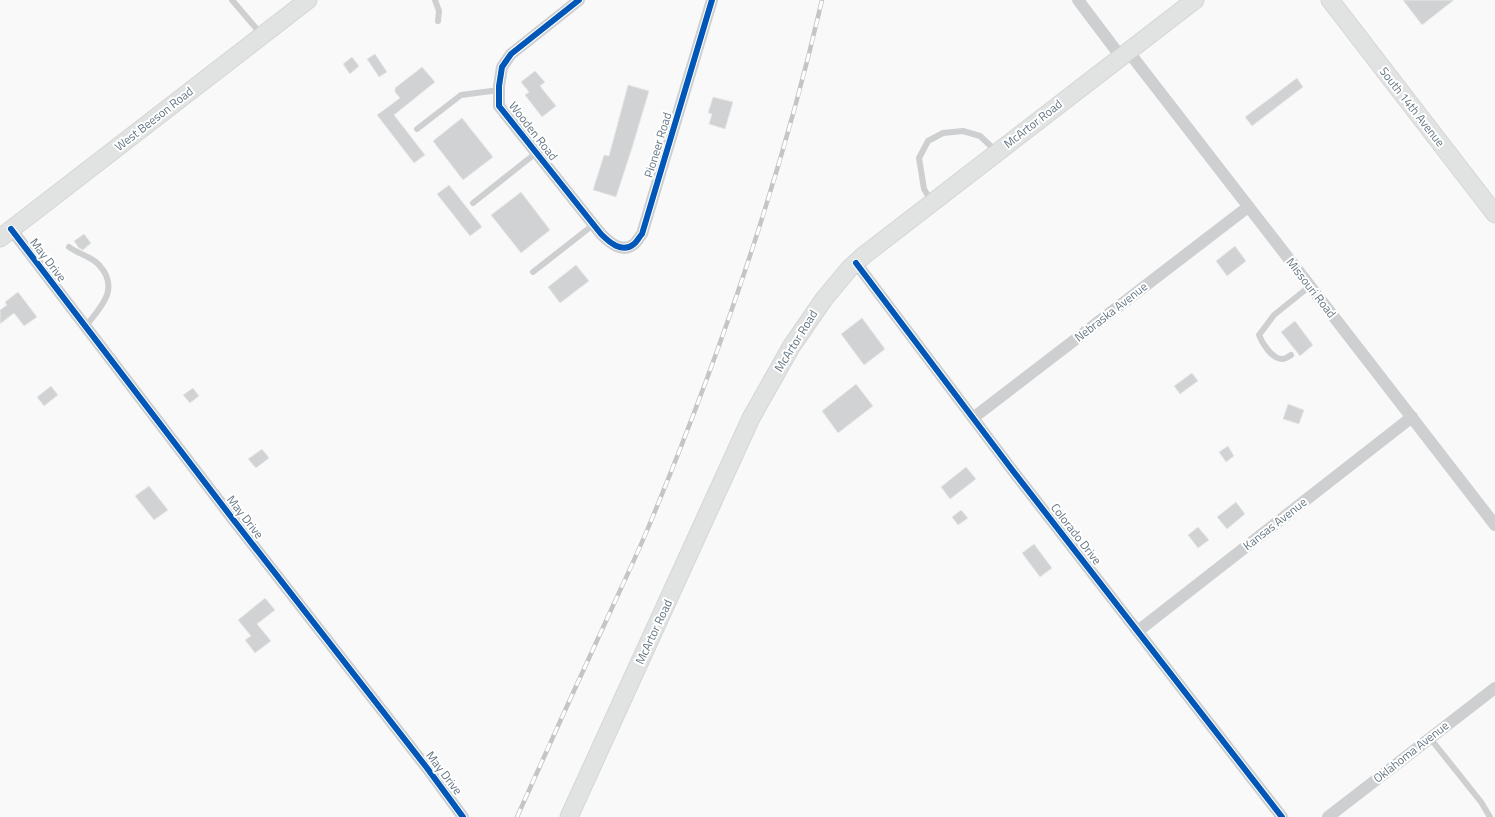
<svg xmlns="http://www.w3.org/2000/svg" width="1495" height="817" font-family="'Titillium Web',sans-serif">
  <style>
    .building { fill: #d0d2d3; stroke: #e8e8e8 }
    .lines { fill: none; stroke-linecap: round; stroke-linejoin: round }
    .secondary-casing { stroke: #d5d6d7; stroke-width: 19 }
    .lane { stroke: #cecfd0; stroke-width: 6 }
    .street { stroke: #cecfd0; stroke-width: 12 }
    .secondary { stroke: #e1e2e2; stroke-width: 17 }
    .rail-casing { stroke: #c3c5c6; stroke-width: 4.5 }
    .rail { stroke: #fff; stroke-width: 3; stroke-dasharray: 9; stroke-linecap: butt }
    .cycleway-casing { stroke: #fff; stroke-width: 8 }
    .cycleway { stroke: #0057b8; stroke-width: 6 }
    .labels { text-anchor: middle; stroke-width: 4; stroke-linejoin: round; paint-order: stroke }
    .street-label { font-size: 12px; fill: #657683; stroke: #fff }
  </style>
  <rect width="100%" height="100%" fill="#f9f9f9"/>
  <g class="building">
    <polygon points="1403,0 1454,0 1422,25"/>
    <polygon points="375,54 387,72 379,77 367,59"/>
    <polygon points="352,57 359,66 350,74 343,64"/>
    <polygon points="422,67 435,82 394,115 425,155 414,163 377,115 400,98 395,92 395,88"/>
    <polygon points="535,71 545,82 540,86 556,106 542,117 525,95 529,92 521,82"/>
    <polygon points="1297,78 1303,87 1252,126 1245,117"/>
    <polygon points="628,85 649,91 632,148 616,197 593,190 604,155 609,156"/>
    <polygon points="713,97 733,102 725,129 709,124 712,114 708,113"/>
    <polygon points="462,118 493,157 463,180 433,141"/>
    <polygon points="449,185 482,227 470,236 437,194"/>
    <polygon points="521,192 550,230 521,253 491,215"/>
    <polygon points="84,234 91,243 83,250 79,248 74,241"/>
    <polygon points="1235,246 1246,261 1227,276 1216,261"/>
    <polygon points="576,265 589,281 560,303 548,287"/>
    <polygon points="18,292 37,317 24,326 14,313 0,324 0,310 7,305 5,302"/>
    <polygon points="862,318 885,349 864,365 841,334"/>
    <polygon points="1295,321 1313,345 1300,356 1281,332"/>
    <polygon points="1192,373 1198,381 1180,394 1174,386"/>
    <polygon points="856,384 873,406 838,433 822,411"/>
    <polygon points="51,386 58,395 44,406 37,397"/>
    <polygon points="193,388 199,396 190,403 183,395"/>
    <polygon points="1288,404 1304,410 1299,424 1283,419"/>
    <polygon points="1228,446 1234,456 1226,462 1219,452"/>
    <polygon points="262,449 269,458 256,468 248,459"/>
    <polygon points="966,467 976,479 950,499 941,487"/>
    <polygon points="149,486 168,510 154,520 135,496"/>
    <polygon points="1236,502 1245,514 1227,529 1217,517"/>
    <polygon points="961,510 968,518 958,525 952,517"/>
    <polygon points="1198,527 1209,540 1198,548 1188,535"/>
    <polygon points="1034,544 1052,568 1040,577 1022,553"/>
    <polygon points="265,598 275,610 257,624 271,641 255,653 245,640 251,636 238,620"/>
  </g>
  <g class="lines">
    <g class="secondary-casing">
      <g id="secondary">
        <polyline points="1330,0 1495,214"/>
        <polyline points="0,238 308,0"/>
        <polyline points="569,817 751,418 791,347 824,299 849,269 863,256 1195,0"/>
      </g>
    </g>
    <g class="lane">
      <polyline points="232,0 261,34"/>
      <polyline points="435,0 439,11 438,21"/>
      <polyline points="417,129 461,95 499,90"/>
      <polyline points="932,202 924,189 919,158 928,141 943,133 963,131 980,136 996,151"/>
      <polyline points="473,203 536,153"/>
      <path d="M 69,247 C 78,254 91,256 99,265 C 121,289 100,308 85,327"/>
      <polyline points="533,272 593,225"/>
      <path d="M 1291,355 C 1288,357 1285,359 1282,359 C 1272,359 1262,343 1259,335 L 1274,315 L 1310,286"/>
      <polyline points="1430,738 1481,802 1490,817"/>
    </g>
    <g class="street">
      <path d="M 579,0 L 511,54 L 502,67 L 499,86 L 499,106 L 601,234 C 609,242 622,254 634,244 C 637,242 639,237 642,234 L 712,0"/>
      <polyline points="1078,0 1121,57"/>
      <polyline points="1128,51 1495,525"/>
      <polyline points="11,229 232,518 427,768 463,817"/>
      <polyline points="856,263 1013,471 1282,817"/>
      <polyline points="973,418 1248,207"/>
      <polyline points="1138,631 1412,417"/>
      <polyline points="1328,817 1495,688"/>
    </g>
    <use href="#secondary" class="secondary"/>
    <g class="rail-casing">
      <path id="rail" d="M 517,817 C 546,752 576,686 606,621 C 621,588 637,555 651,521 C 721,352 781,178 822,0"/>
    </g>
    <use href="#rail" class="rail"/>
    <g class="cycleway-casing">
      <g id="cycleway">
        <path d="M 579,0 L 511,54 L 502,67 L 499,86 L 499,106 L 601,234 C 609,242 622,254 634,244 C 637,242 639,237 642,234 L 712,0"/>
        <polyline points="11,229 232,518 427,768 463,817"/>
        <polyline points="856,263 1013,471 1282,817"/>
      </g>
    </g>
    <use href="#cycleway" class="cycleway"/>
  </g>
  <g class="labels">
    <g class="street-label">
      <text transform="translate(1412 107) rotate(52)" y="4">South 14th Avenue</text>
      <text transform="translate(154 119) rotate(-38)" y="4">West Beeson Road</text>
      <text transform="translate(1033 124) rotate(-38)" y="4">McArtor Road</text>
      <text transform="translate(533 131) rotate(52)" y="4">Wooden Road</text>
      <text transform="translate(658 145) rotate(-73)" y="4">Pioneer Road</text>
      <text transform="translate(48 260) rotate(53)" y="4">May Drive</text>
      <text transform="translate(1311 288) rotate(52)" y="4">Missouri Road</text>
      <text transform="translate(1111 312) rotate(-38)" y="4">Nebraska Avenue</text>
      <text transform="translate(796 341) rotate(-58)" y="4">McArtor Road</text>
      <text transform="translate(245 517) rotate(52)" y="4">May Drive</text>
      <text transform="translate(1275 524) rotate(-38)" y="4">Kansas Avenue</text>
      <text transform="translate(1076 534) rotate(52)" y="4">Colorado Drive</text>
      <text transform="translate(654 632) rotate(-65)" y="4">McArtor Road</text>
      <text transform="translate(1411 752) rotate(-38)" y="4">Oklahoma Avenue</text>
      <text transform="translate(444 773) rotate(53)" y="4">May Drive</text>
    </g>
  </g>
</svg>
